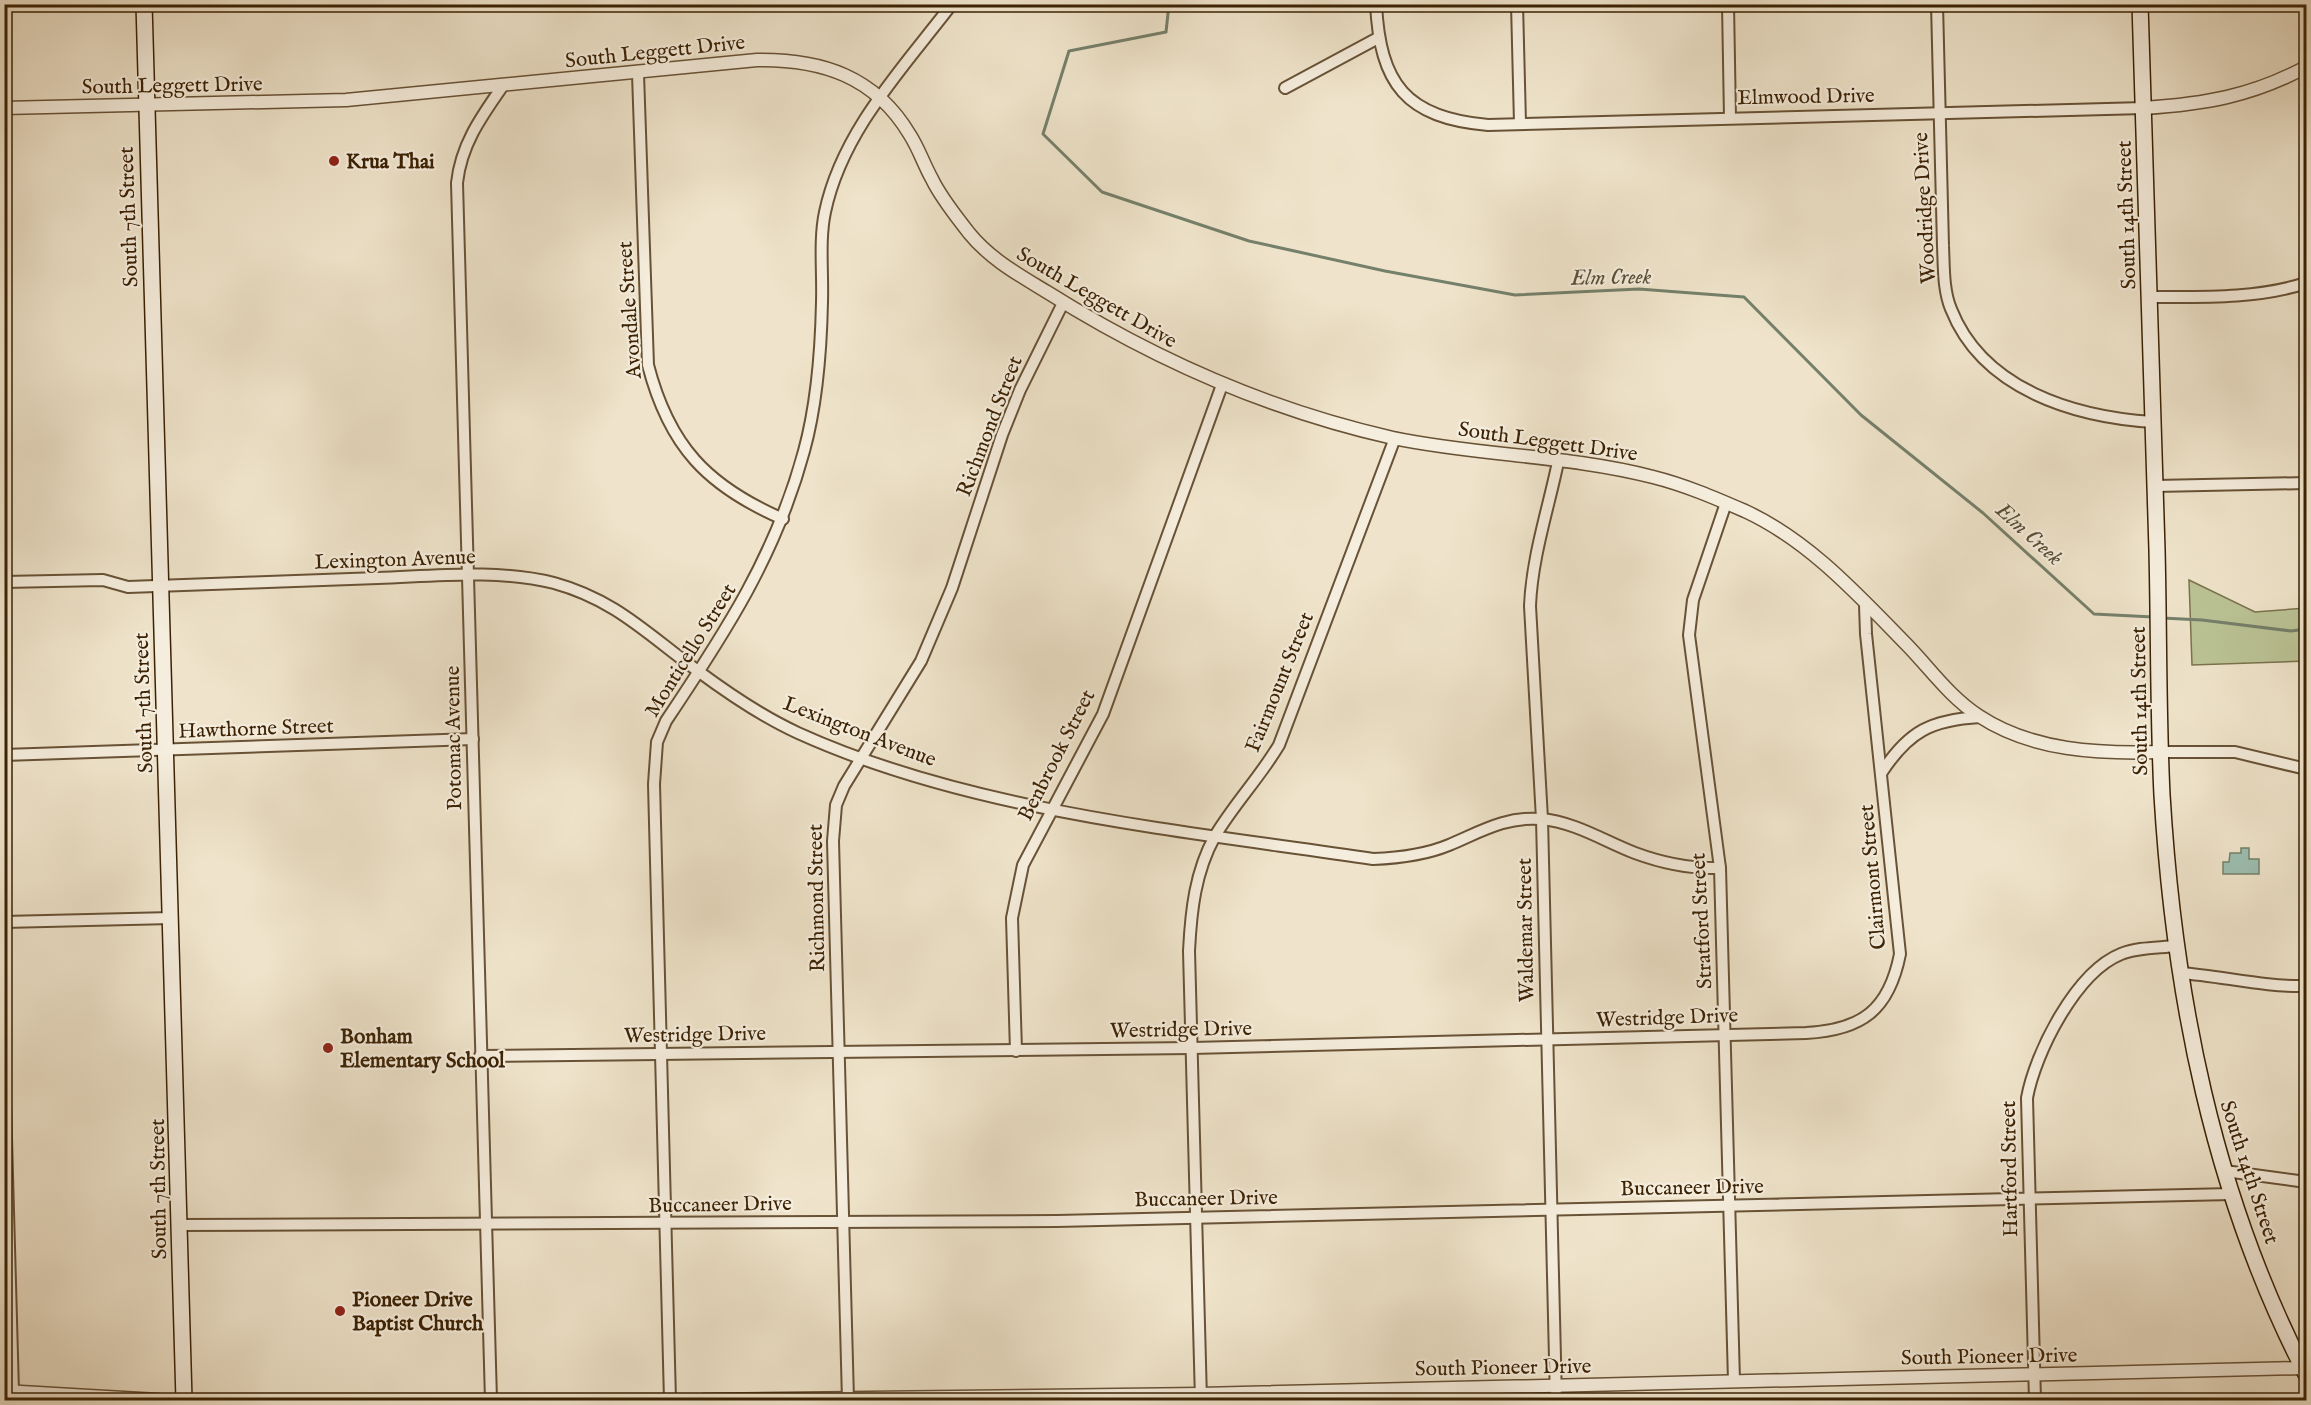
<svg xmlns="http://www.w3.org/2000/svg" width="2311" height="1405" font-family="'IM FELL English',serif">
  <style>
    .green { fill: #bbc496; stroke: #7b734d; stroke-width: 1.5 }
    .water { fill: #9cbfb0; stroke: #75806b; stroke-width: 1.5 }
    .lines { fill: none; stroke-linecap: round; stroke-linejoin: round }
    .stream { stroke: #75806b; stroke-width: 3 }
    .minor-casing { stroke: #685236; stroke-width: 14 }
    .tertiary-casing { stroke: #685236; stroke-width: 15 }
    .secondary-casing { stroke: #3b2204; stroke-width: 18 }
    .minor { stroke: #f5eddd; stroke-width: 10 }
    .tertiary { stroke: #f5eddd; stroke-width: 12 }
    .secondary { stroke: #f5eddd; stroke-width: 15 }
    .poi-dot { fill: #8f2418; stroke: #f5eddd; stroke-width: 2 }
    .labels { text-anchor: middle; stroke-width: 4.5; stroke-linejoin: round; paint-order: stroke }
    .street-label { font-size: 21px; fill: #3b2204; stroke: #f5eddd }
    .poi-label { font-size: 21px; font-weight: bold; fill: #3b2204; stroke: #f5eddd; text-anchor: start }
    .water-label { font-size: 22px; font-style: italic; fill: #585138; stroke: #f5eddd }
  </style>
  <rect width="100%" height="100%" fill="#efe4cb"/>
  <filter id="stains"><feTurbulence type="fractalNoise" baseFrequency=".00333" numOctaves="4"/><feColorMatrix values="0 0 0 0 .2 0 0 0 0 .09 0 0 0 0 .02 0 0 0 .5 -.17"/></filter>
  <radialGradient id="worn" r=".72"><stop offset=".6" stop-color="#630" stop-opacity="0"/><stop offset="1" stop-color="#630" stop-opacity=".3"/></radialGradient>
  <polygon class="green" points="2189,580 2255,612 2306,608 2306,661 2192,665"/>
  <polygon class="water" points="2241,848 2249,848 2249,859 2259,859 2259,874 2223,874 2223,862 2229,862 2230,853 2241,853"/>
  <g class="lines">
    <g class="stream">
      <polyline points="1169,4 1166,32 1069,51 1043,134 1102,192 1249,241 1385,271 1515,295 1639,289 1744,297 1861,415 1983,513 2094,614 2153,617"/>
      <polyline points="2162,618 2202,620 2291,631 2306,629"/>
    </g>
    <g class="minor-casing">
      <g id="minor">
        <path d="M 1376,4 C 1380,84 1406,118 1488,125 L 2144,108"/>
        <polyline points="1517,4 1520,123"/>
        <polyline points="1728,4 1730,118"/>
        <path d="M 1937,4 L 1943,246 C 1944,266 1943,290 1951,309 C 1983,390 2075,417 2153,422"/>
        <path d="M 638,74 L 648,365 C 669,446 707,486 783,519"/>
        <polyline points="1285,88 1378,38"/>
        <path d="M 2150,297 C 2202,297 2257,299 2306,283"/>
        <polyline points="2155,486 2306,483"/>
        <polyline points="1726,503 1693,600 1689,635 1720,868 1734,1381"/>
        <path d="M 4,582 L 103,580 L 128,587 C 211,584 295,581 378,578 C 435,576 497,569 554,583 C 616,600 648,635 698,671 C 729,694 763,717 798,733 C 972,812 1186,831 1373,859 C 1399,858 1425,855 1449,845 C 1480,832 1506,816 1541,819 C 1575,822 1604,841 1635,853 C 1662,863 1692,869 1720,868"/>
        <polyline points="2161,752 2235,752 2306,769"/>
        <polyline points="4,755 473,739"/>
        <path d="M 1882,772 C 1909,731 1931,720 1980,717"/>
        <polyline points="4,922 172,918"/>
        <path d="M 2180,973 C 2222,976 2264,987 2306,986"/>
        <polyline points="1016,1051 1012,918 1023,865 1103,714 1222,385"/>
        <path d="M 480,1056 L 1192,1048 L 1806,1033 C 1862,1030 1889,1010 1900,954 L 1866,634 L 1865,605"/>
        <polyline points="4,1066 13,1392"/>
        <polyline points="2225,1171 2306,1182"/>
        <polyline points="180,1225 1057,1221 2232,1194"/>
        <path d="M 491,1400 L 457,183 C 461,145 481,117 502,87"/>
        <path d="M 670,1400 L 654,784 L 657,742 L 666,721 C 725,633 776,555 804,451 C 817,404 821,351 822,302 C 823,273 819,240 825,212 C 842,131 903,68 952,4"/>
        <polyline points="848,1400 833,841 836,805 844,786 921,661 952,588 1002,435 1020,390 1063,303"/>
        <path d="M 1201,1400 L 1189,951 C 1191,911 1195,872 1215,836 C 1234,804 1260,777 1279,745 L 1395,438"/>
        <path d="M 1556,1400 L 1542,819 L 1530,606 C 1532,557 1548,510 1558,462"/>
        <path d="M 2035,1400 L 2027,1098 C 2035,1053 2076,972 2121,954 C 2138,947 2158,948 2176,946"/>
      </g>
    </g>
    <g class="tertiary-casing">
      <g id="tertiary">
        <path d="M 4,108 L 346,100 L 757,60 C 821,59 875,76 910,135 C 919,149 924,165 932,179 C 941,198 956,216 969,233 C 990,259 1019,275 1047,292 C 1155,360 1269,410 1393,438 C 1479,456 1568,455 1653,477 C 1685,485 1715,498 1745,511 C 1810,541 1860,597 1909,647 C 1931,670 1951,698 1979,716 C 2032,751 2099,754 2161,752"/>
        <path d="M 2144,108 C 2205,104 2252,96 2306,67"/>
        <polyline points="4,1391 158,1400"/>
        <polyline points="704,1400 1201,1394 2303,1368"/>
      </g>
    </g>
    <g class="secondary-casing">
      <g id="secondary">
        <polyline points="144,4 184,1400"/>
        <path d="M 2140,4 C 2145,186 2152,368 2157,550 C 2159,632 2158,713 2162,795 C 2174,995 2213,1195 2306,1374"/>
      </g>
    </g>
    <use href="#minor" class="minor"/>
    <use href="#tertiary" class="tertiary"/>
    <use href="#secondary" class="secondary"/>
  </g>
  <g class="poi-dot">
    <circle cx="334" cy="161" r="6"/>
    <circle cx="328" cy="1048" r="6"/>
    <circle cx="340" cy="1311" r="6"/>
  </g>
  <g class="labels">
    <g class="street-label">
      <text transform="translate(655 51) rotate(-6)" y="7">South Leggett Drive</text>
      <text transform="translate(172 85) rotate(-1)" y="7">South Leggett Drive</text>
      <text transform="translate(1806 96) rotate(-1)" y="7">Elmwood Drive</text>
      <text transform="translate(1924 208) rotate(-93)" y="7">Woodridge Drive</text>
      <text transform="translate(2126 215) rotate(-92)" y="7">South 14th Street</text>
      <text transform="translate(128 217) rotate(-92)" y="7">South 7th Street</text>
      <text transform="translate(1097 297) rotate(30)" y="7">South Leggett Drive</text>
      <text transform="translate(629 310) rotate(-94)" y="7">Avondale Street</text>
      <text transform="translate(989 426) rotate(-69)" y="7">Richmond Street</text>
      <text transform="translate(1548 441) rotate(8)" y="7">South Leggett Drive</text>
      <text transform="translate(395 559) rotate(-2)" y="7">Lexington Avenue</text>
      <text transform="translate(690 650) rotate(-58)" y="7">Monticello Street</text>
      <text transform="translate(1279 682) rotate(-68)" y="7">Fairmount Street</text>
      <text transform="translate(2139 701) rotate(-91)" y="7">South 14th Street</text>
      <text transform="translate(143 703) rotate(-92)" y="7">South 7th Street</text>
      <text transform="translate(256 728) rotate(-2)" y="7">Hawthorne Street</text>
      <text transform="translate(860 731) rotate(21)" y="7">Lexington Avenue</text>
      <text transform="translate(453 738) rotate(-91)" y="7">Potomac Avenue</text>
      <text transform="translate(1056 755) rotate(-63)" y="7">Benbrook Street</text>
      <text transform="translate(1872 877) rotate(-95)" y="7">Clairmont Street</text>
      <text transform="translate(816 898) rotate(-91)" y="7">Richmond Street</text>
      <text transform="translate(1701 921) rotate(-93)" y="7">Stratford Street</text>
      <text transform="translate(1525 930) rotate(-91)" y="7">Waldemar Street</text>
      <text transform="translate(1667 1017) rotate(-2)" y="7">Westridge Drive</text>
      <text transform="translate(1181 1029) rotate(-1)" y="7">Westridge Drive</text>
      <text transform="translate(695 1034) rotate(-1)" y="7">Westridge Drive</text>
      <text transform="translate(2009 1169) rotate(-91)" y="7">Hartford Street</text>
      <text transform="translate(2250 1172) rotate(72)" y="7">South 14th Street</text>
      <text transform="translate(1692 1187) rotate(-1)" y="7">Buccaneer Drive</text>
      <text transform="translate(158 1189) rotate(-91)" y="7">South 7th Street</text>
      <text transform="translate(1206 1198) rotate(-1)" y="7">Buccaneer Drive</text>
      <text transform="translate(720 1204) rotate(-1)" y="7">Buccaneer Drive</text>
      <text transform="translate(1989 1356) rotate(-1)" y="7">South Pioneer Drive</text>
      <text transform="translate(1503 1367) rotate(-1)" y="7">South Pioneer Drive</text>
    </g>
    <g class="poi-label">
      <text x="346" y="168">Krua Thai</text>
      <text x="340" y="1043">Bonham<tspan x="340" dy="24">Elementary School</tspan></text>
      <text x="352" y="1306">Pioneer Drive<tspan x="352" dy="24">Baptist Church</tspan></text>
    </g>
    <g class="water-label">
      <text transform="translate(1611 276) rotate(-1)" y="8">Elm Creek</text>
      <text transform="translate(2030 533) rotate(42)" y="8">Elm Creek</text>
    </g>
  </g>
  <rect width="2311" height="1405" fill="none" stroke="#efe4cb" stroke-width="24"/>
  <rect x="6" y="6" width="2299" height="1393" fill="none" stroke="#3b2204" stroke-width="3"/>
  <rect x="12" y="12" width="2287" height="1381" fill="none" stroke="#3b2204" stroke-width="1.5"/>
  <rect width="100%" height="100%" filter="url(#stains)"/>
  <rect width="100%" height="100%" fill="url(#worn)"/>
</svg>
